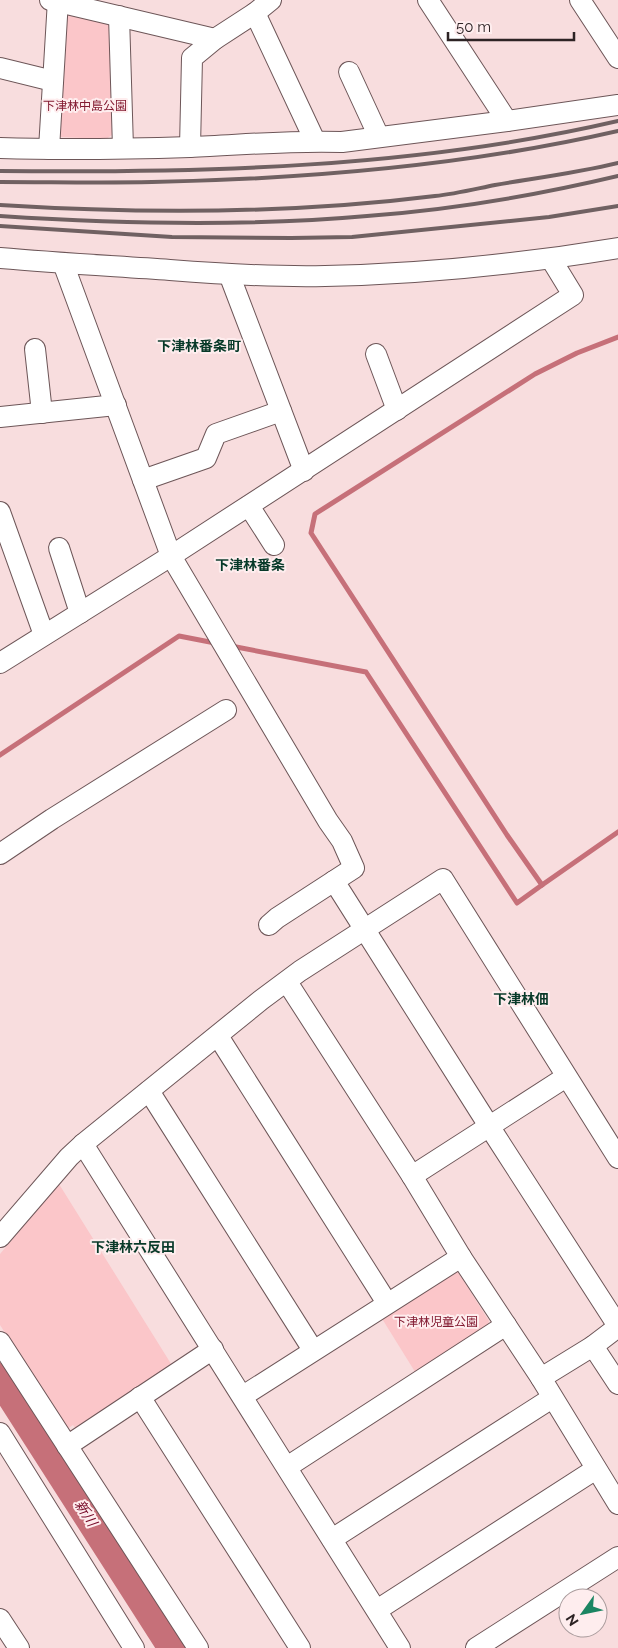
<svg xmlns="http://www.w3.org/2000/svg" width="618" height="1648" font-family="Raleway,'Noto Sans JP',sans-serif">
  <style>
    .green { fill: #fbc6c9 }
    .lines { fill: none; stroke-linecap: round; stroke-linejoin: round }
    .stream { stroke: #c67079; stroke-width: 5 }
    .river { stroke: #c67079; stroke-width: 30 }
    .minor-casing { stroke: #6d5658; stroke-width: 22 }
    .minor { stroke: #fff; stroke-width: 20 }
    .rail { stroke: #706162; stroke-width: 4 }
    .labels { text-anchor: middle; stroke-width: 4; stroke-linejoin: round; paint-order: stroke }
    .park-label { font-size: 12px; fill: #821a31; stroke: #feedee }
    .neighbourhood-label { font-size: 14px; font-weight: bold; fill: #073928; stroke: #feedee }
    .water-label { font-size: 14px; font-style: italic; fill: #760927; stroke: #feedee }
  </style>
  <rect width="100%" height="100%" fill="#f8ddde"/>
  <g class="green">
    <polygon points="68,15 108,22 113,31 112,135 106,139 60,137 56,131 63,19"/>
    <polygon points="59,1184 173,1367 77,1430 73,1425 67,1429 0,1325 0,1254"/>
    <polygon points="452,1272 458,1272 489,1321 487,1330 417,1375 381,1317"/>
  </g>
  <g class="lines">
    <g class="stream">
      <polyline points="618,337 577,353 535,374 315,514 311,533 507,835 542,885 618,832"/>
      <polyline points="231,646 366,672 517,903 542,885"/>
      <polyline points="0,755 179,636 215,643"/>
    </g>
    <polyline class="river" points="0,1378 173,1648"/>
    <g class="minor-casing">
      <g id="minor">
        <polyline points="50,0 215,39"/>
        <polyline points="428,0 507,121"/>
        <polyline points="580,0 618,58"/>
        <polyline points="255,13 315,141"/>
        <polyline points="119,16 123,148"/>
        <polyline points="0,68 53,81"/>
        <polyline points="349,72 379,137"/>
        <polyline points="190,147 192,58 215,39 255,13 271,0"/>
        <path d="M 0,148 C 63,150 127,149 190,147 C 241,145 291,140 342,142 L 507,121 L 618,105"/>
        <polyline points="49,149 58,0"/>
        <path d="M 0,258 C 57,263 113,266 170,270 C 221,274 273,277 325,276 C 423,274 521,264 618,248"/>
        <polyline points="63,263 171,556 328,821 342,841 354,868 334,881 489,1126 618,1326"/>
        <polyline points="229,274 304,471"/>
        <polyline points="35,349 42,413"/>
        <polyline points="376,354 397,410"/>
        <polyline points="0,417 116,405"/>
        <polyline points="143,480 206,458 216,434 281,411"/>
        <polyline points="249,506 274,545"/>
        <polyline points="0,512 44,635"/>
        <polyline points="59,548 80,613"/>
        <polyline points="0,663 171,556 573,295 551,259"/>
        <polyline points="0,854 52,819 226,710"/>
        <polyline points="269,925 277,918 334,881"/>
        <polyline points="287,982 412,1176 461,1257 541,1378 618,1504"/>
        <polyline points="218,1036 387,1303"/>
        <polyline points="149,1091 313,1350"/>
        <polyline points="83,1144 400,1648"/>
        <polyline points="412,1176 566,1077"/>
        <polyline points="0,1237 69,1157 83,1144 261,1000 300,971 443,879 618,1158"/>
        <polyline points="0,1342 198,1648"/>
        <polyline points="593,1346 618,1384"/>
        <polyline points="541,1378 593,1346 618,1327"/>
        <polyline points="243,1396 461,1257"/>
        <polyline points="140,1397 300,1648"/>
        <polyline points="0,1433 134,1648"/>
        <polyline points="67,1446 213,1349"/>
        <polyline points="287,1467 506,1325"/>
        <polyline points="332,1539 552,1398"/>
        <polyline points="377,1610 596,1469"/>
        <polyline points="0,1619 19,1648"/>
        <polyline points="476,1648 618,1557"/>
      </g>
    </g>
    <use href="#minor" class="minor"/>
    <g class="rail">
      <path d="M 0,171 C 206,173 416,168 618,121"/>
      <path d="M 0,182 C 51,182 101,183 152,182 C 308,179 466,166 618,131"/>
      <path d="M 0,205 C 145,214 291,214 435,196 C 455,194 475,189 495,185 C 536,178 577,173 618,163"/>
      <path d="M 0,216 C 122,224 245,227 367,216 C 450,210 538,195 618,176"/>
      <polyline points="0,226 172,237 291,238 352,237 549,217 618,206"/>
    </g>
  </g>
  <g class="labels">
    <g class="park-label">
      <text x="85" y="110">下津林中島公園</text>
      <text x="436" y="1326">下津林児童公園</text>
    </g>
    <g class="neighbourhood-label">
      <text x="199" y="351">下津林番条町</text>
      <text x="250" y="570">下津林番条</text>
      <text x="521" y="1004">下津林佃</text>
      <text x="133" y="1252">下津林六反田</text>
    </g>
    <g class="water-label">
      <text transform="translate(86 1513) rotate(57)" y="5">新川</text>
    </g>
  </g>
  <g transform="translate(583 1613) rotate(237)"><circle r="24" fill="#feedee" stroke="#aa9c9d"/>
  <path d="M0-4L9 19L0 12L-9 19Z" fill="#1b8562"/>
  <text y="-8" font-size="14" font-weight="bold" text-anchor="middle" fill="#2d2324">N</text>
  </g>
  <path d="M448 32v8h126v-8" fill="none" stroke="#2d2324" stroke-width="2.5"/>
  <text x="456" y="32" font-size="15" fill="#2d2324" stroke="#feedee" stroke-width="4" paint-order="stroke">50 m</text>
</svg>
